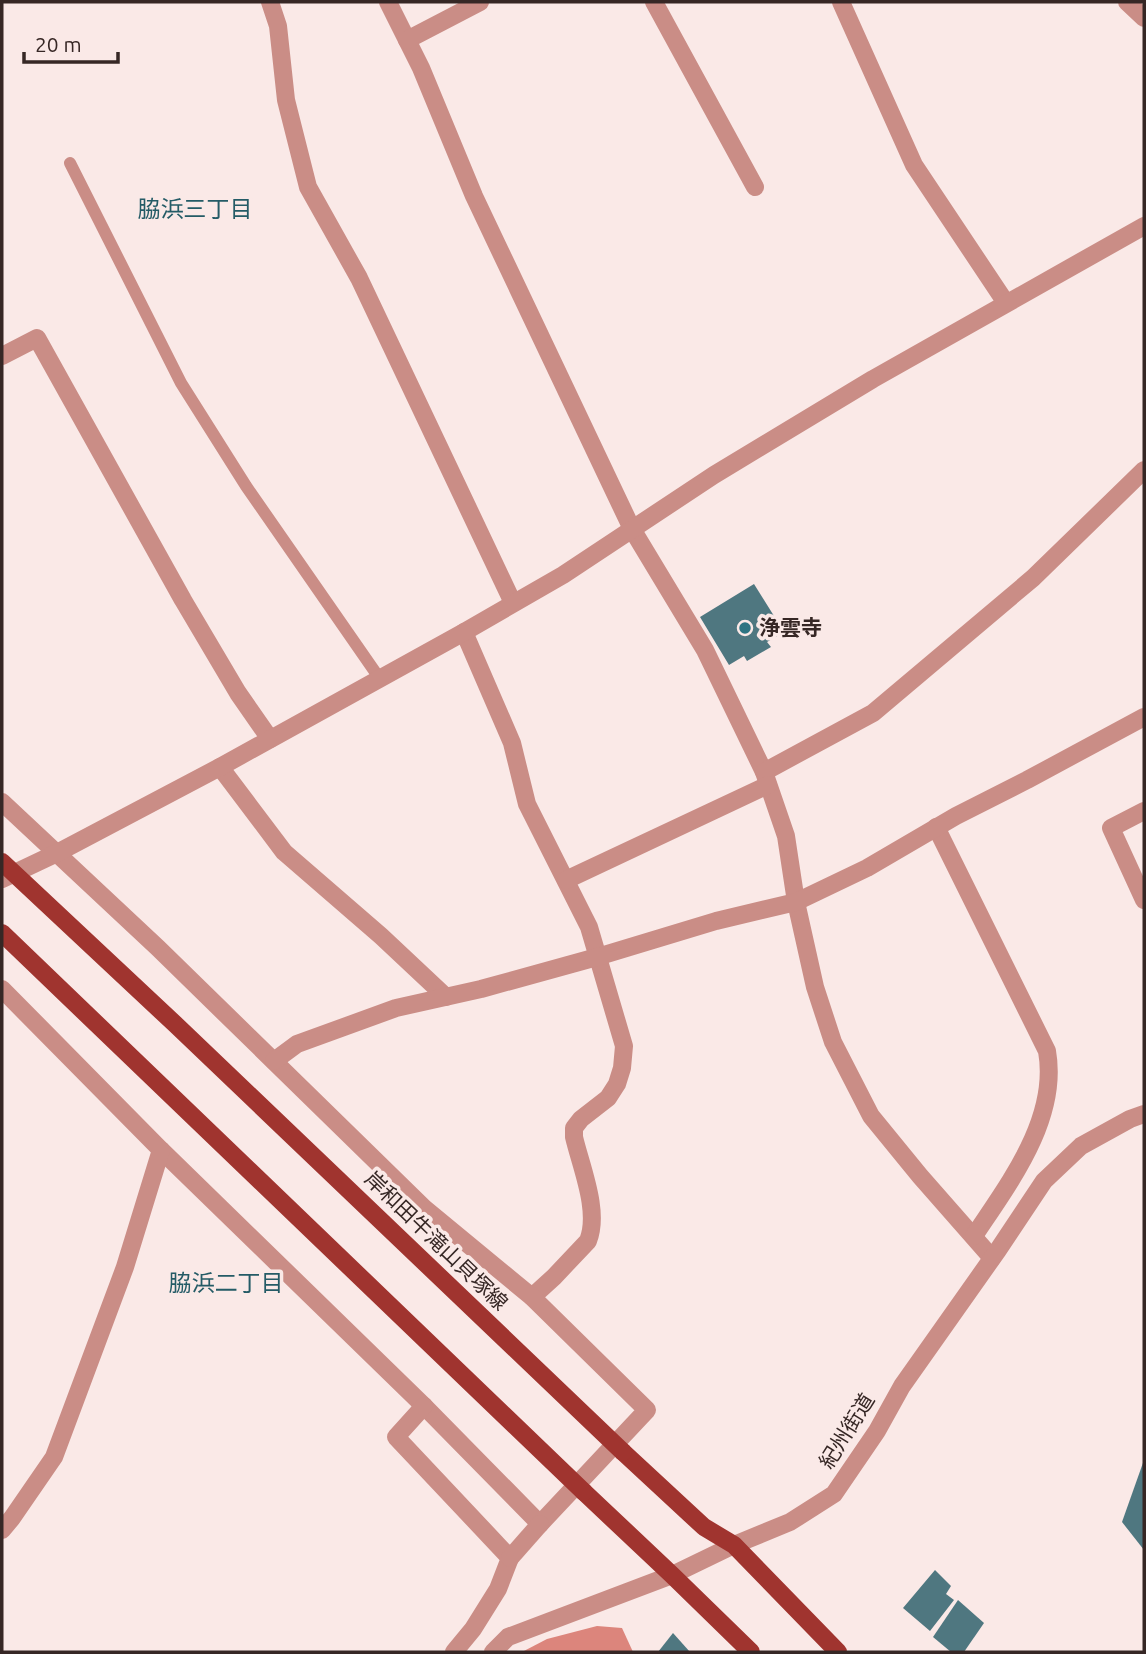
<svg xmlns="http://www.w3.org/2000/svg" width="1146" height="1654" font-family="Ubuntu,'Noto Sans JP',sans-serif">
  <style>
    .water { fill: #dc857c }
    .building { fill: #4f7780 }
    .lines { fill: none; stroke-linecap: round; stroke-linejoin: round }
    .service { stroke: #ca8d86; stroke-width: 12 }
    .minor { stroke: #ca8d86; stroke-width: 18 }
    .tertiary { stroke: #ca8d86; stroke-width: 18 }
    .primary { stroke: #a0342f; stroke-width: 18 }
    .primary-bridge { stroke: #a0342f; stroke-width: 18 }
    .poi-dot { fill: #2e7482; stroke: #fae9e7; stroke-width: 2.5 }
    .labels { text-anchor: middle; stroke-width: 7; stroke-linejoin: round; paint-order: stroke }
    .poi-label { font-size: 21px; font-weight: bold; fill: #362725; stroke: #fae9e7; text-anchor: start }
    .street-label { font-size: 21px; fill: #362725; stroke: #fae9e7 }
    .neighbourhood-label { font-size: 23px; fill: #245b66; stroke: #fae9e7 }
  </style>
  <rect width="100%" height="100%" fill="#fae9e7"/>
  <polygon class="water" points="597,1626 622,1628 633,1652 522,1652 547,1639"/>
  <g class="building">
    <polygon points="754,584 784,632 767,642 771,647 747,661 744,656 729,665 700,617"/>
    <polygon points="1144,1460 1144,1550 1122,1522"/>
    <polygon points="935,1570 951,1586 946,1594 954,1600 930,1631 903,1608"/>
    <polygon points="958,1600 984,1623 964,1652 951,1652 933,1637"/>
    <polygon points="673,1633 690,1652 658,1652"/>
  </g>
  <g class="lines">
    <polyline class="service" points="70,163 181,383 246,486 380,679"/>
    <g class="minor">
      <polyline points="270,2 278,26 286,100 308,187 359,278 513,603"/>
      <polyline points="388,2 421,68 474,196 632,529 705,650 764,772 786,836 796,902 815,987 833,1042 871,1116 920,1176 992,1258"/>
      <polyline points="654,2 755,187"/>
      <polyline points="841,2 914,165 1006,303"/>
      <polyline points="407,40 480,2"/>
      <polyline points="2,356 37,338 183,600 238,693 270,739"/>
      <path d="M 464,632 L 512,743 L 527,804 L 589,927 L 624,1046 L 622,1068 L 617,1084 L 608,1098 L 581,1119 L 574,1128 L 574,1137 C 581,1167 600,1211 588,1241 L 554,1277 L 532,1297"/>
      <polyline points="220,767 284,852 381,936 446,997"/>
      <polyline points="764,772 873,713 1033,578 1144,470"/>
      <polyline points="2,802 158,948 424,1208 532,1297 647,1410 540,1524 424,1406 161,1150"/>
      <polyline points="1144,811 1111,828 1144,900"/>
      <path d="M 936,827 L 1047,1051 C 1059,1119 1009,1183 974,1236"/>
      <polyline points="2,879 57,853 220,767 464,632 563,575 714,475 873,379 1144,226"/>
      <polyline points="566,880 768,785"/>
      <polyline points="2,989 161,1150 125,1267 54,1457 12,1518 2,1530"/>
      <polyline points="274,1061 297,1044 396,1008 481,989 597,957 716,921 796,902 867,868 956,816 1027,780 1144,717"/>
      <polyline points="424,1406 396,1437 510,1558 498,1589 473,1629 454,1652"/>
      <polyline points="510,1558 540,1524"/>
      <polyline points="493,1652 508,1637 672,1575 734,1545 790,1522 834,1494 877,1431 902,1386 998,1250 1044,1181 1081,1146 1130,1119 1144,1114"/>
    </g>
    <polyline class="tertiary" points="1127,2 1144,18"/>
    <g class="primary">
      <polyline points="623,1452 704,1527 734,1545 838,1652"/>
      <polyline points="584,1492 672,1575 751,1652"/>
    </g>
    <g class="primary-bridge">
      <polyline points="2,862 175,1024 623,1452"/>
      <polyline points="2,933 584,1492"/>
    </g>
  </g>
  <circle class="poi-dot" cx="745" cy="628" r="7"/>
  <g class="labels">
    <g class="poi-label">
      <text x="759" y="635">浄雲寺</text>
    </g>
    <g class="street-label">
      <text transform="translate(436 1241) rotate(44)" y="7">岸和田牛滝山貝塚線</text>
      <text transform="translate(847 1431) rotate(-58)" y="7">紀州街道</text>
    </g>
    <g class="neighbourhood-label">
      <text x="195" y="217">脇浜三丁目</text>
      <text x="226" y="1291">脇浜二丁目</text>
    </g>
  </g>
  <rect width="1146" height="1654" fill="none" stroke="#362725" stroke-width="7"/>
  <path d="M24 52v10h94v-10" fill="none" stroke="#362725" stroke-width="3.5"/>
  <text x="35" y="52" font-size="21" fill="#362725" stroke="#fae9e7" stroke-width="5" paint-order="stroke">20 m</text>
</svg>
